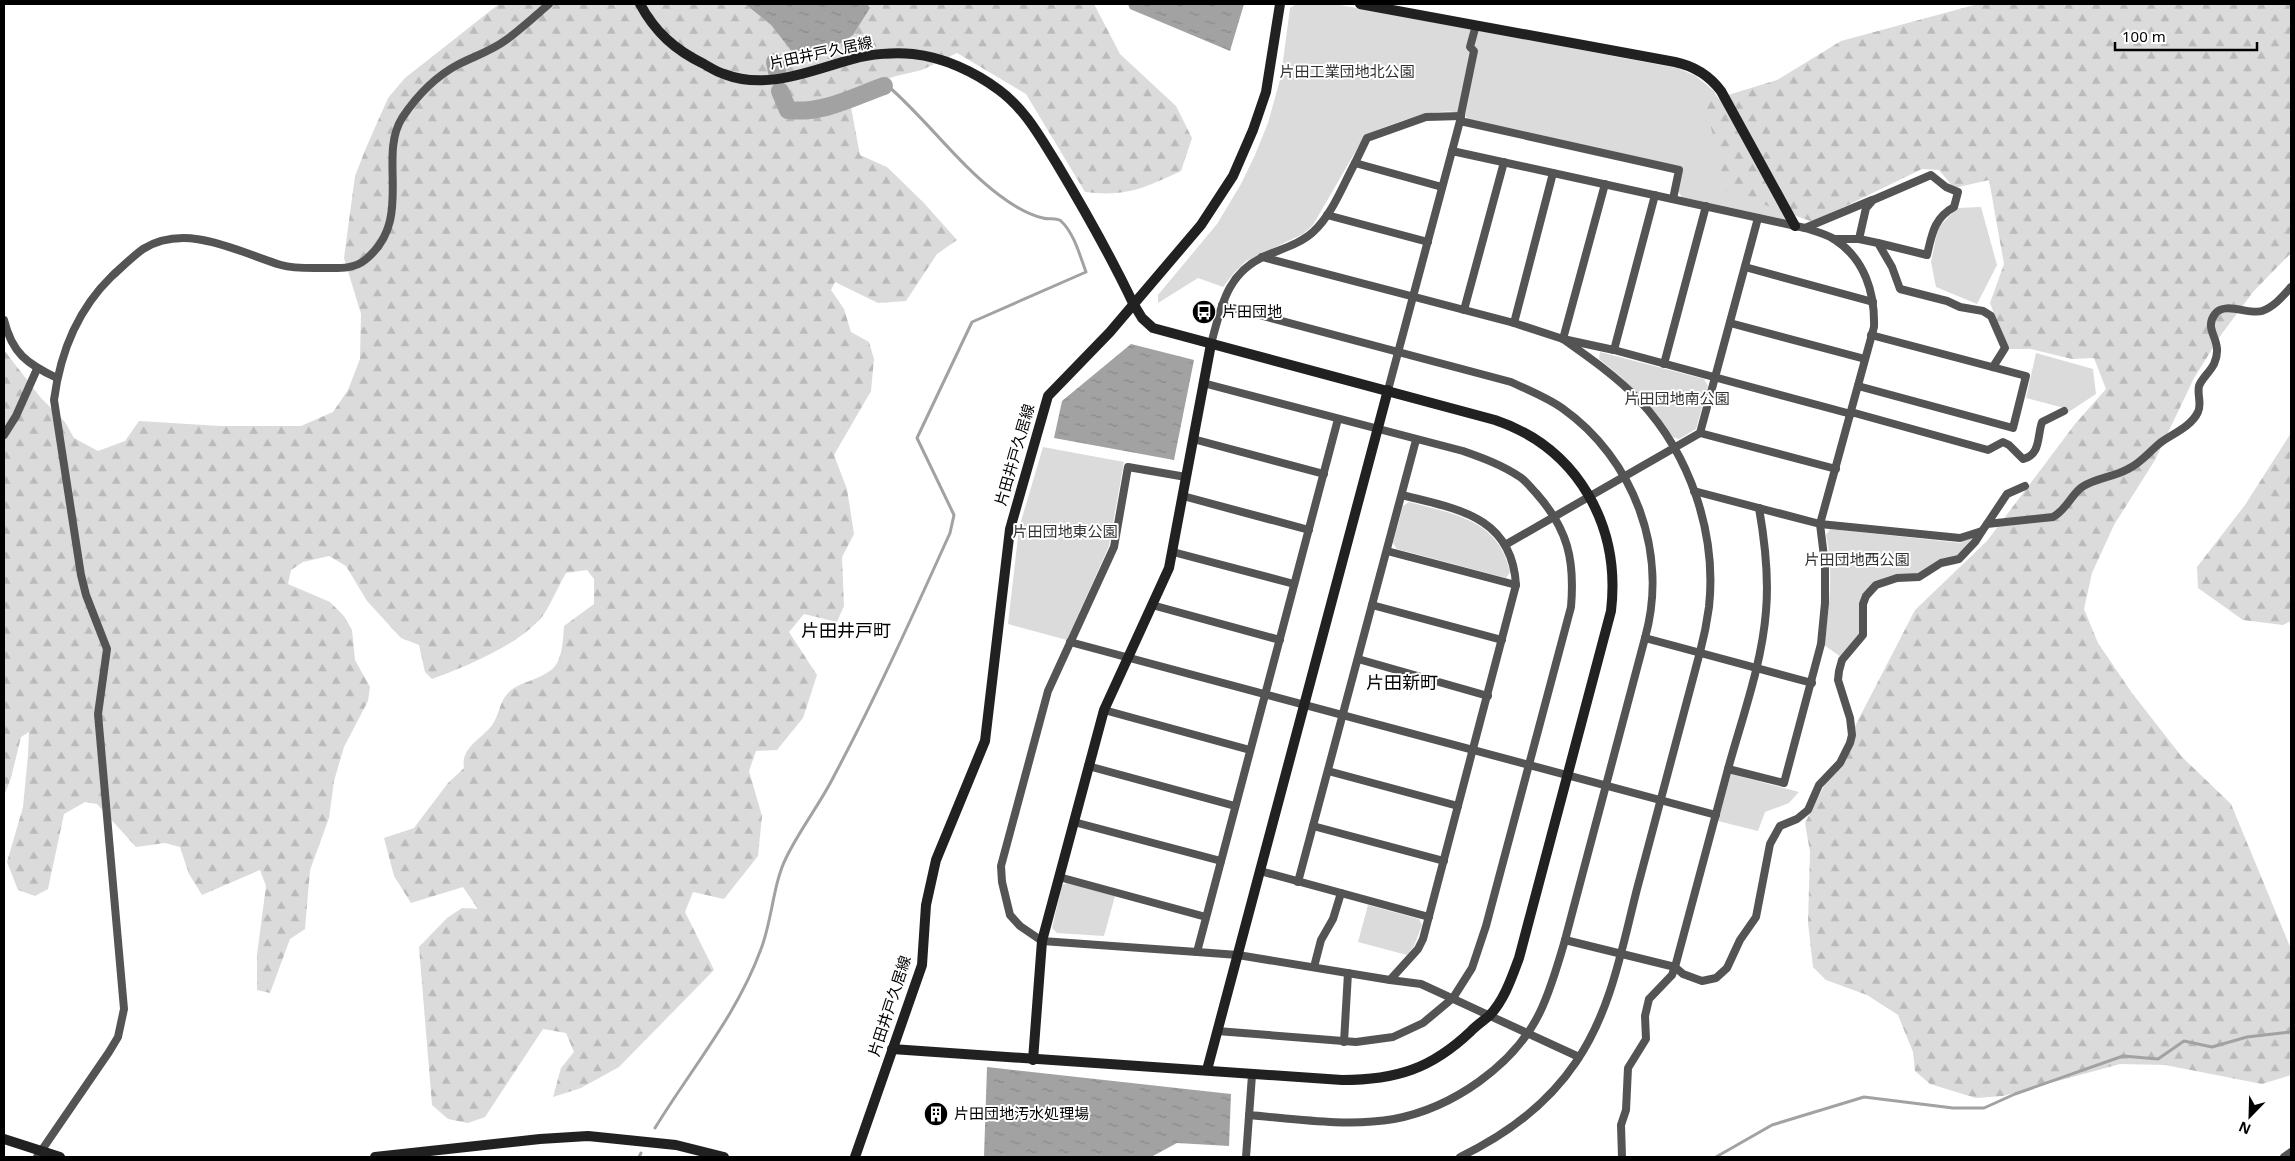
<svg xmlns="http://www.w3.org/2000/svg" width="2295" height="1161" font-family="'Noto Sans','Noto Sans JP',sans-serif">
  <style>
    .green { fill: #dbdbdb }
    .forest { fill: url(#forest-firs) }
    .water { fill: url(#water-ripples) }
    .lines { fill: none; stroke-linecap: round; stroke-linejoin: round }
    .stream { stroke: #a2a2a2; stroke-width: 3 }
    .river { stroke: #a2a2a2; stroke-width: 18 }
    .street { stroke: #545454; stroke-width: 8 }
    .secondary { stroke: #212121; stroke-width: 10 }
    .labels { text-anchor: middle; stroke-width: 4; stroke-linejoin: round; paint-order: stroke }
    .street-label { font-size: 15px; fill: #000; stroke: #fff }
    .park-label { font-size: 15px; fill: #323232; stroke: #fff }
    .poi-label { font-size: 15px; fill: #000; stroke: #fff; text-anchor: start }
    .quarter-label { font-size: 18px; fill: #000; stroke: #fff }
  </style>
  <defs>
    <pattern id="forest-firs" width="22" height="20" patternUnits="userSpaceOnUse" patternTransform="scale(1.25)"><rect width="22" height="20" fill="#dbdbdb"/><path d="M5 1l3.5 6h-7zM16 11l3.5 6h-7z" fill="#bababa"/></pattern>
    <pattern id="water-ripples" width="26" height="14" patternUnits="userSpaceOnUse" patternTransform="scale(1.25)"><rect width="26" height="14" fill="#a2a2a2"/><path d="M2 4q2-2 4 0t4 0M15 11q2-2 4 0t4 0" fill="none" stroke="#8a8a8a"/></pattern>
  </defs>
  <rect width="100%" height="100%" fill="#fff"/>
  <g class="green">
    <path d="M 1296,4 L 1335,4 L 1677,68 L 1696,76 L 1714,91 L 1787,220 L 1682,197 L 1678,191 L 1683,168 L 1469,120 C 1452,97 1386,127 1365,135 L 1313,225 L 1303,234 L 1246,261 L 1234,273 L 1223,287 L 1198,278 L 1158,303 L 1158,295 L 1217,224 L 1241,184 L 1255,155 L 1268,123 L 1281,76 L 1290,8 Z"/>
    <polygon points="1981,207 1997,265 1977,304 1936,287 1931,262 1938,228 1957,208"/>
    <path d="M 1600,352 L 1704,379 L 1708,386 L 1696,429 L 1679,439 L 1672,437 C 1652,406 1628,381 1599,359 Z"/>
    <polygon points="2036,353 2093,369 2096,394 2067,413 2064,408 2026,398"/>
    <polygon points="1043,447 1124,462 1109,546 1067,640 1008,624 1019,528"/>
    <path d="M 1409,502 C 1452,514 1499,519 1510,572 L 1506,578 L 1397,549 L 1393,543 L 1403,506 Z"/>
    <path d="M 1830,529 L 1961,543 L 1963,539 L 1973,535 L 1974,539 L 1958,556 L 1920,574 L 1890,576 L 1873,583 L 1864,593 L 1859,635 L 1841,657 L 1824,645 C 1829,610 1834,571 1826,535 Z"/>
    <polygon points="1731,774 1799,792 1789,803 1765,812 1758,831 1718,821"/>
    <polygon points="1067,883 1115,896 1104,936 1057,933 1052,928 1062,885"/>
    <polygon points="1368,905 1419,919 1422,925 1414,946 1407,955 1358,942"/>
  </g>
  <g class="forest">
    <path d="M 499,4 L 745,4 L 771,25 L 796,57 L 870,9 L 867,4 L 1094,4 L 1120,54 L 1176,106 L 1192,138 L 1181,171 C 1144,188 1127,197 1085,192 L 1026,94 L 957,53 L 922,70 L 896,76 L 848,91 L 860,155 L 887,167 L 923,202 L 957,240 L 937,254 L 906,301 L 878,303 L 835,282 L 831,290 L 844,309 L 851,332 L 869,342 L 874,359 L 871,391 L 834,455 L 847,489 L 854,534 L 842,557 L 844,606 L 837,622 L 804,614 L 789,632 L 817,675 L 803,718 L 777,750 L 756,751 L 749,771 L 762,816 L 758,856 L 724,899 L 693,892 L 685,912 L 714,970 L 619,1067 L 581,1088 L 553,1097 L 561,1068 L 574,1052 L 566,1033 L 543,1029 L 485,1117 L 468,1123 L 448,1119 L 432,1105 L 419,947 L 447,918 L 462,908 L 478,909 L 463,887 L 411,903 L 394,876 L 384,838 L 414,828 L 448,783 L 464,768 C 460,746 485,738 494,722 C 500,711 500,700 510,691 C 523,680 551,678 558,661 C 563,651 563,637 564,626 L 594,604 L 594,579 L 587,570 L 566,573 C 559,585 553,599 546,611 C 528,641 465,667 432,679 L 425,672 L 419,645 L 401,638 L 367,601 L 346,566 L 329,556 L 303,562 L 291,570 L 288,584 L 330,602 L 344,616 L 352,630 L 355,660 L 370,687 L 368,701 L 344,747 L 334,781 L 329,818 L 310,870 L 305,929 L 290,939 L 270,993 L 257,990 L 257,955 L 266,886 L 260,870 L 202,895 L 189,874 L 180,847 L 165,843 L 136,847 L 97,804 L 85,802 L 64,814 L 48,889 L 35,896 L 18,890 L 7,862 L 23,807 L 28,755 L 29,732 L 21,737 L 11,778 L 4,796 L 4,350 L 41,398 L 65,422 L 74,438 L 98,451 L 125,441 L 139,421 L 220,426 L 301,426 L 333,412 L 348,390 L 360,359 L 361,314 L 344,258 L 355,176 L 366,148 L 388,98 L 405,78 Z"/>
    <polygon points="1978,4 2291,4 2291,253 2253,292 2221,335 2194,378 2155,460 2114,525 2092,573 2084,609 2098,643 2132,693 2182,757 2231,804 2291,949 2291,1075 2262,1084 2165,1065 2120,1064 2003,1096 1976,1098 1930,1084 1915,1071 1913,1052 1898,1015 1867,995 1826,980 1813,967 1808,923 1810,852 1805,823 1915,610 1987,541 2075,424 2106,389 2094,358 2072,359 2031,349 2008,349 1990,303 2004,264 1989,180 1954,188 1939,170 1922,169 1813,222 1726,191 1705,102 1777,80 1841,41"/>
    <polygon points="2291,433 2291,621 2283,625 2243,620 2198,588 2197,567 2245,505"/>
  </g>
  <g class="water">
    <polygon points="745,4 867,4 870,8 853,35 819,58 796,57 771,25"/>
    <polygon points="1128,4 1244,4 1230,51 1130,9"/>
    <polygon points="1131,344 1194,360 1174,460 1054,438 1062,401"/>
    <polygon points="987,1067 1231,1094 1229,1146 1177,1143 1151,1157 984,1157"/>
  </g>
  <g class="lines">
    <g class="stream">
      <path d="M 655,1128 C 691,1069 737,1015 761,949 C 772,921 773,884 786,858 C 800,829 820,804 834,776 C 876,697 913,615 950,533 L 954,515 L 917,438 L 972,322 L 1086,272 C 1080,256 1074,233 1061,221 C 1056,217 1049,220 1043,218 C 1028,215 1011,204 999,195 C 958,164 927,120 888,86 L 884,86"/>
      <polyline points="639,1157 641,1153"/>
      <polyline points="1716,1157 1772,1125 1864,1097 1953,1108 1984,1108 2015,1094 2123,1056 2158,1059 2184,1041 2212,1047 2247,1037 2291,1032"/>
    </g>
    <g class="river">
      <polyline points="775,62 777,72"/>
      <path d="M 780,91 L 788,110 C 823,114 853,97 884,86"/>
    </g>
    <g class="street">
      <polyline points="1460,119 1474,51 1470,47 1476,25"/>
      <polyline points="1452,151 1460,121 1679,170 1673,199"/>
      <polyline points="1355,163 1367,138 1426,117 1461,116"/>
      <polyline points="1327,215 1428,242"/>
      <polyline points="1805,228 1872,200"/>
      <polyline points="1834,239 1859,239 1878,243 1892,267 1900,289 1947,301 1960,307 1983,311 1991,316 2005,348 1993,367"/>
      <path d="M 1859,239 L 1866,208 L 1873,200 L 1931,175 L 1946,187 L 1958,192 L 1954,207 C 1934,218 1932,234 1927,255 L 1878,243"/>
      <polyline points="1262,257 1514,323 1563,339 1614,350 1851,414"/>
      <polyline points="1745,267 1873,302"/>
      <path d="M 1222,305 L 1511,382 C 1528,390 1546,397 1562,408 C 1634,459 1669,552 1645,638 L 1812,683"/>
      <polyline points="1464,310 1504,162"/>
      <path d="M 4,320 C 12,353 27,364 57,378"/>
      <polyline points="1514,323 1553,173"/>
      <polyline points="1730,323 1865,359"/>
      <polyline points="1563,339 1605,184"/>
      <path d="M 1211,344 C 1221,308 1226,273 1265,256 C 1281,249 1300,244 1313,232 C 1332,215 1343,185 1355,163 L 1442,187"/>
      <polyline points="1614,350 1655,195"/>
      <polyline points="1664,364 1706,206"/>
      <path d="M 1203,383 L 1463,451 C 1483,458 1502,465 1520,477 C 1526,481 1531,488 1536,493 C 1568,529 1575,560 1571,607 L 1486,926 L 1472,968 L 1453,998 L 1423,1023 L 1393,1037 L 1356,1042 L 1217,1031"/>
      <polyline points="1858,386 2013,428 2026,376 1871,335"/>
      <path d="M 1388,390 L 1452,151 L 1805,228 C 1814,231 1826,234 1834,239 C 1865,259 1875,293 1874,327 L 1820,524 L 1825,565 L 1825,603 L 1821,644 L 1784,783 L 1728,769 L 1675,967 L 1672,975 L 1649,999 L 1645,1016 L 1646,1039 L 1628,1068 L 1626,1110 L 1621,1125 L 1622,1157"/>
      <path d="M 1851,412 L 1988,450 L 2003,442 L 2009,445 L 2023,459 C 2041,455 2037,436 2042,422 L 2064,411"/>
      <polyline points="1700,433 1836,469"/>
      <polyline points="4,435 16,416 37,369"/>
      <polyline points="1193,439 1324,474"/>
      <polyline points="1186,477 1128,467 1114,547 1048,691 1001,866 1002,882 1010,915 1020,926 1042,941 1197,952 1338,419"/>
      <path d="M 1694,491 L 1820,524 L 1960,538 L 1982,531 L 1987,524 L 2053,517 C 2066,510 2071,495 2082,487 C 2095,478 2114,477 2128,469 C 2141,463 2149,452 2160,443 C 2172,434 2191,427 2198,412 C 2202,404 2197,395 2199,386 C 2202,378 2210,372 2214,364 C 2225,340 2202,331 2215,314 C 2224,301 2249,315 2262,311 C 2274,307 2283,296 2291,287"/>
      <polyline points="1183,496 1309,530"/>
      <polyline points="1987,524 2007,494 2025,486"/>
      <polyline points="1505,545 1700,433 1758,218"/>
      <polyline points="1387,551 1516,585"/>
      <polyline points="1173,552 1294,584"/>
      <polyline points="1152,605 1280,640"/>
      <polyline points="1372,605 1502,640"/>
      <polyline points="1645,638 1565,940 1675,967 1683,974 1702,981 1716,978 1727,968 1740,940 1756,917 1770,844 1780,826 1797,819 1808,810 1819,785 1840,763 1850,743 1852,735 1850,718 1838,680 1839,671 1842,660 1863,635 1863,604 1866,596 1876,585 1897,578 1919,577 1941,563 1959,559 1975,542 1982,531"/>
      <polyline points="1070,642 1716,815"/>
      <polyline points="1358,659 1488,696"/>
      <polyline points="1104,710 1250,750"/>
      <polyline points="1088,766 1235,806"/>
      <path d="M 1728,769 C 1742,718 1762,664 1766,611 C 1769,577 1765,542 1759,508"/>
      <polyline points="1328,771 1458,806"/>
      <polyline points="1074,822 1221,861"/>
      <polyline points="1313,826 1444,861"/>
      <polyline points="1260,871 1429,917"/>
      <polyline points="1059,877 1206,917"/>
      <polyline points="1298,882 1416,440"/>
      <path d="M 1197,952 L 1238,955 L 1390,980 L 1418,949 L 1423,939 L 1516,585 C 1512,516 1457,509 1402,495"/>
      <polyline points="1314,967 1321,940 1333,919 1341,893"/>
      <polyline points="1390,980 1421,984 1579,1057"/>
      <polyline points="1344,1042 1348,973"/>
      <path d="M 1249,1115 C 1296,1119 1347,1127 1394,1119 C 1452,1108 1514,1066 1540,1012 C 1551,989 1558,964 1565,940"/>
      <path d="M 37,1157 L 109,1052 L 118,1037 L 124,1009 L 98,714 L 107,649 L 86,595 L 81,575 L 54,400 C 60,354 77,310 112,276 C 122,267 132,257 143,249 C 187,222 238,252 281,265 C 295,269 311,268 326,268 C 340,268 354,269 365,260 C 415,220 377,158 402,118 C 416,97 436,76 459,64 C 475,56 491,51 506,40 C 521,29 535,16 549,4"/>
      <polyline points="1246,1157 1252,1075"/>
      <path d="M 1460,1157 C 1506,1135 1547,1105 1576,1062 C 1611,1011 1622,948 1637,889 C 1658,810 1679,731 1700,652 C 1704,637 1707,622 1709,607 C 1717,533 1690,455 1640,401 C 1617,377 1590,358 1563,339"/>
      <polyline points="2284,1157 2291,1152"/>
    </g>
    <g class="secondary">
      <path d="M 640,4 C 655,32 675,50 704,64 C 711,68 717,72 724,74 C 767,91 812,70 853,59 C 870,54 895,52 913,54 C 943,57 975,72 999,90 C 1025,109 1040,137 1057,164 C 1084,209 1110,255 1133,303 L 1142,318 L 1153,328 L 1495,420 C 1578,448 1621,526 1611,611 L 1519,958 C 1512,977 1504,1001 1489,1016 C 1483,1021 1477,1025 1471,1031 C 1431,1069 1396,1080 1342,1080 L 892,1049"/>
      <path d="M 1360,4 L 1675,62 C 1694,66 1709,75 1721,91 L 1795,226"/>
      <polyline points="1033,1060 1042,941 1104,710 1169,568 1211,344"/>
      <polyline points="1207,1070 1388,390"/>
      <polyline points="4,1139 60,1157"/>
      <polyline points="375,1157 540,1139 588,1136 676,1145 724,1157"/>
      <polyline points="855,1157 922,965 926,905 936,860 985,741 1010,529 1048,396 1110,332 1201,225 1233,176 1253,130 1266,92 1280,4"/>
    </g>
  </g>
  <defs>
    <g id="bus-disc" transform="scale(1.25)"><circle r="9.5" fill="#000" stroke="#fff"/><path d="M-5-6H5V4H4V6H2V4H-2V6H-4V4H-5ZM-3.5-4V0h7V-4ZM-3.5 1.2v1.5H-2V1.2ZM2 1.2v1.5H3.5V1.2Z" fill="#fff"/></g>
    <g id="building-disc" transform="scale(1.25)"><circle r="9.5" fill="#000" stroke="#fff"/><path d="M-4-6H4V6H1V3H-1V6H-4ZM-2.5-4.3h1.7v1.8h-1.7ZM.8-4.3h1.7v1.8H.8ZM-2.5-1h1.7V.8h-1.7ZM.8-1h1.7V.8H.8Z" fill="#fff"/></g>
  </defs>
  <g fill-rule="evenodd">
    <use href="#bus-disc" x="1204" y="312"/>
    <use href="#building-disc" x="936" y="1114"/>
  </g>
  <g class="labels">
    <g class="street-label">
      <text transform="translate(821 53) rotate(-12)" y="5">片田井戸久居線</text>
      <text transform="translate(1015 455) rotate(-74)" y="5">片田井戸久居線</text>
      <text transform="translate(890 1006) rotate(-72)" y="5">片田井戸久居線</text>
    </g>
    <g class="park-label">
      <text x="1347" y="77">片田工業団地北公園</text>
      <text x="1677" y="404">片田団地南公園</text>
      <text x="1065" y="537">片田団地東公園</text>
      <text x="1857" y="565">片田団地西公園</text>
    </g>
    <g class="poi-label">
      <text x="1222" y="317">片田団地</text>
      <text x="954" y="1119">片田団地汚水処理場</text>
    </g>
    <g class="quarter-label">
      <text x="846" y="637">片田井戸町</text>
      <text x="1402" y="689">片田新町</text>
    </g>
  </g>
  <rect width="2295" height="1161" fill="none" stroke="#000000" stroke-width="10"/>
  <g transform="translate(2250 1116) rotate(203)" stroke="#ffffff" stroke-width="4" paint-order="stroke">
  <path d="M0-4L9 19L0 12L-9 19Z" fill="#000000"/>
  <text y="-8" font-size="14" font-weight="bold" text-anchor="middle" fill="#000000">N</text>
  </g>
  <path d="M2115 42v8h142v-8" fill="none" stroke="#000000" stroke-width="2.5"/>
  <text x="2122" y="42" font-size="15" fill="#000000" stroke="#ffffff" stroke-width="4" paint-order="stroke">100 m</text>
</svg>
